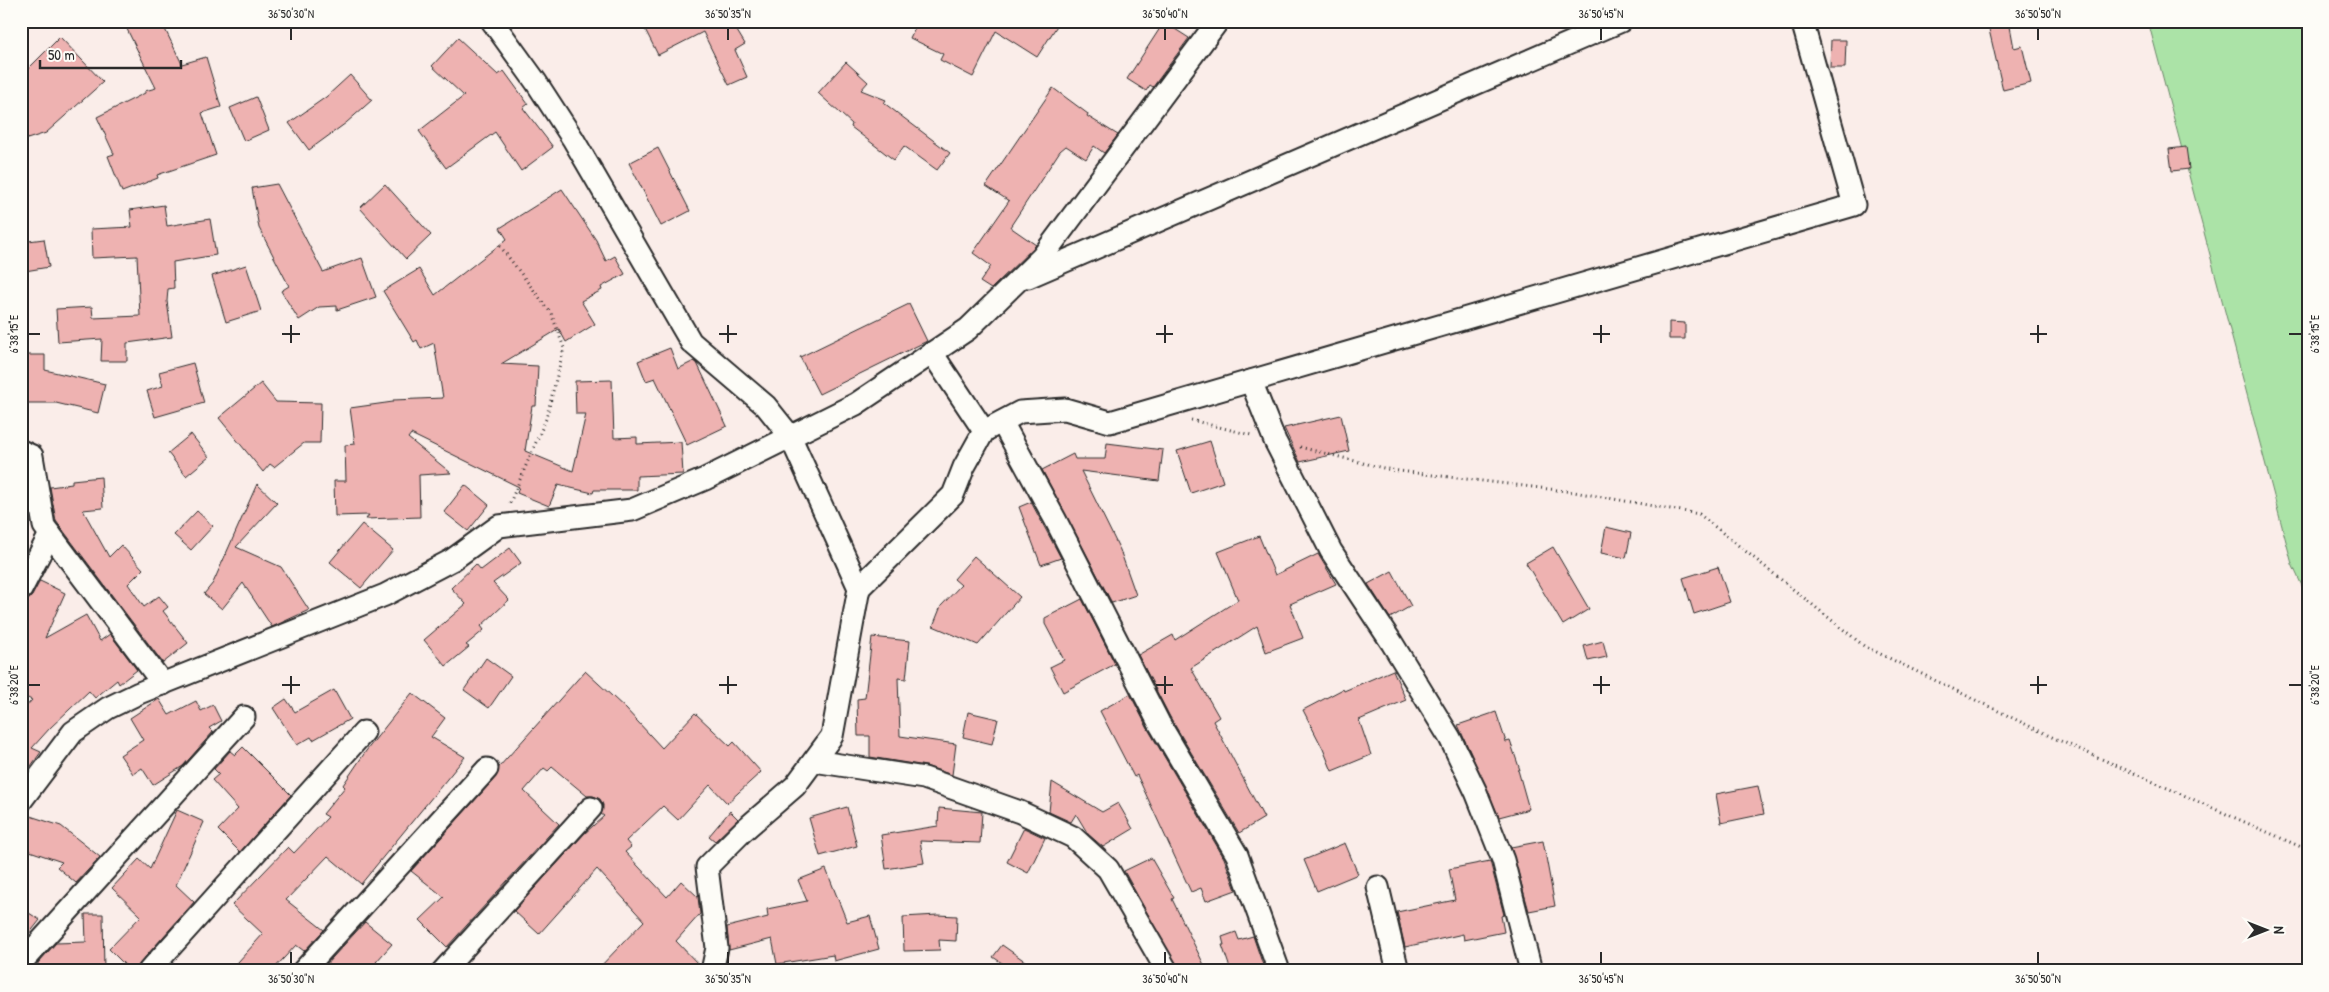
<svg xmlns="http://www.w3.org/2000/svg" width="2329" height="992" font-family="'Patrick Hand',sans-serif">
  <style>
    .green { fill: #abe3a7; stroke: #6b8769 }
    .building { fill: #eeb2b1; stroke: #2b2b2b }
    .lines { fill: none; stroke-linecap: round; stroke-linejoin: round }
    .minor-casing { stroke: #2b2b2b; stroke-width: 25 }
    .path { stroke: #2b2b2b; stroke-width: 3; stroke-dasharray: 1 4; stroke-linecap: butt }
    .minor { stroke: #fdfcf7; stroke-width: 21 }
    .ticks { fill: none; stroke: #2b2b2b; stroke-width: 2 }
    .neatline { fill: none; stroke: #2b2b2b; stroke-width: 2 }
    .ticks-label { font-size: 12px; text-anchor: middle; fill: #2b2b2b }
  </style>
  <rect width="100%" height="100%" fill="#faede9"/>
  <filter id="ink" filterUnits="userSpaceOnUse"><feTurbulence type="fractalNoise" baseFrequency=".02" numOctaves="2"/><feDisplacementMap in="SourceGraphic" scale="10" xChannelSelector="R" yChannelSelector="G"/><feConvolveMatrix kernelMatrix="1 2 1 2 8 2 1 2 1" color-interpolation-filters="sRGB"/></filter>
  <g filter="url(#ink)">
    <polygon class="green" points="2148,21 2308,21 2308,599 2292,564"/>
    <g class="building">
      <polygon points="123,21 161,21 182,64 206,57 221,107 202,113 216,155 157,175 158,178 122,192 108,156 114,154 97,117 145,93 145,91 156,88"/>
      <polygon points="655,21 731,21 745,44 735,50 747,77 729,85 703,32 658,55 644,27"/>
      <polygon points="918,21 1060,21 1037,57 996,31 973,77 940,60 943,54 910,38"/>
      <polygon points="1987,21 2009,21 2014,48 2022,46 2031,83 2003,90"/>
      <polygon points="1164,22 1189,38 1153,87 1150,85 1146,91 1127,79"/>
      <polygon points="60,37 103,82 46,133 21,141 21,76"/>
      <polygon points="458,38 498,75 504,71 528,104 523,108 553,147 521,171 495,132 446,168 419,131 464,96 432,66"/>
      <polygon points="1831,40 1846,40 1845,68 1830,68"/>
      <polygon points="846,62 868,82 861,90 886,100 884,103 950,153 937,170 904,146 894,160 851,127 852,124 818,93"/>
      <polygon points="350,75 372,100 346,123 309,150 289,123 326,97"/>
      <polygon points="1053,88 1088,114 1087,116 1118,135 1104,153 1094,146 1086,159 1066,146 1060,151 1010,227 1036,245 991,289 980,282 991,266 973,253 1009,201 986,186"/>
      <polygon points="256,97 269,130 244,141 230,108"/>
      <polygon points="2186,147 2189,169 2172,171 2169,149"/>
      <polygon points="658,148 690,211 661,226 629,163"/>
      <polygon points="277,184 323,272 362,258 376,297 337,310 337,306 319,307 299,320 281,291 289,286 259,228 252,188"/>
      <polygon points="385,184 431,235 406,259 360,208"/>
      <polygon points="562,189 596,240 606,261 615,256 625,274 601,287 602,290 581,301 595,324 566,342 559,329 501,364 538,366 536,406 532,406 525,451 573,471 586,414 576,414 575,381 612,380 614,438 637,437 637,444 681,442 683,474 637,476 637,490 594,490 593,493 558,485 549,506 517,493 519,487 411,434 408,438 451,473 419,475 420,517 366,519 369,515 335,516 334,481 346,481 345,445 355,444 350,408 393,402 393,400 443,398 434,343 421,349 417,340 414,342 383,291 419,269 435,295 507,239 500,228"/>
      <polygon points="164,205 167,226 210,219 216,255 173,262 174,288 168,289 167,301 172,337 127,343 127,361 101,361 102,339 58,342 56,309 92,307 93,318 140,316 137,256 92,258 91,229 132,227 130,210"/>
      <polygon points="44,239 49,267 25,271 21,242"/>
      <polygon points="246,265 261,311 226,322 212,276"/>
      <polygon points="909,304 927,341 819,394 800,357"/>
      <polygon points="1669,322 1685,323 1685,339 1669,339"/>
      <polygon points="670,348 678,369 694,361 697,363 727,426 687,445 655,378 646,381 638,361"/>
      <polygon points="21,355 45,355 45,370 105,384 98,413 56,403 21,403"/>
      <polygon points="193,363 204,403 155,417 147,391 163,386 159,372"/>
      <polygon points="261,383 276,402 321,403 320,443 304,443 274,467 270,464 263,472 219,418"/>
      <polygon points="1341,415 1349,451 1300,462 1284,428"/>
      <polygon points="191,434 209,457 186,476 168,453"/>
      <polygon points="1210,441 1223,482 1191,493 1177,451"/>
      <polygon points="1107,443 1163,450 1159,481 1081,471 1120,550 1136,595 1112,603 1042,470 1073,454 1075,459 1105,459"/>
      <polygon points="101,477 103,508 83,510 109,557 121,545 143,569 128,584 144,607 159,596 168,607 163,611 188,643 163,663 56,521 50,487 72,484 72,480"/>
      <polygon points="257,484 277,503 236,547 281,567 309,610 272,627 243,583 222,609 204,594 213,583"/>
      <polygon points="465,485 489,505 468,531 444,512"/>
      <polygon points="1031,502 1061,558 1041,565 1019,507"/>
      <polygon points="197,511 213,526 191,550 174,535"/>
      <polygon points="362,524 393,550 361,588 330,562"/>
      <polygon points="1606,527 1631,533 1626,558 1601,553"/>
      <polygon points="1259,536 1275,575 1318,554 1336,584 1290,604 1303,638 1266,652 1257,626 1191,668 1219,717 1213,721 1264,818 1239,833 1170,717 1138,655 1173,635 1175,640 1238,600 1218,552"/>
      <polygon points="1553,547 1589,609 1563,625 1526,563"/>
      <polygon points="510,548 521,563 493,583 509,600 481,626 484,630 466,645 469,647 446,666 424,640 466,604 451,588 476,564 481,570"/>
      <polygon points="974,556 1020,597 978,645 933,626 941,606 961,585 954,579"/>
      <polygon points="1718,567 1730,602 1694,614 1683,578"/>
      <polygon points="1392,571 1411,606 1390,618 1368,584"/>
      <polygon points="40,581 65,593 45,638 86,615 100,641 110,634 137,670 119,684 117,680 95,698 89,691 50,728 32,748 41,752 21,780 21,712 32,700 21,695 21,602 32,596"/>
      <polygon points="1082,599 1115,664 1063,692 1050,667 1064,660 1045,624 1045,618"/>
      <polygon points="872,637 910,641 906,679 898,678 900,736 956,744 952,775 926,766 870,757 870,736 858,736 857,699 865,698"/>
      <polygon points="1603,641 1607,657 1588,661 1584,646"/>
      <polygon points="486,658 511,676 489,708 464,690"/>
      <polygon points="1393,670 1406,700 1359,720 1371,755 1332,771 1323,749 1303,710 1343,689 1344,691"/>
      <polygon points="585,671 626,709 662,748 695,713 730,746 734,742 761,772 727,803 710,785 678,820 663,806 626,841 631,847 625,852 667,897 681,881 698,897 700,914 676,941 700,966 700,971 596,971 644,921 597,869 539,934 514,911 584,834 604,816 601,814 603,805 600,799 593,796 587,796 552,767 548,771 544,768 524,791 559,824 447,947 420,920 444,897 411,871 496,777 499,767"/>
      <polygon points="334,690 350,719 313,740 311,737 297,745 273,708 286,699 295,712"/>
      <polygon points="412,693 445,718 431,737 465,757 361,884 328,856 286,900 324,930 304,951 296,945 272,971 230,971 263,934 232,905 288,847 294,853 328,817 323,814 345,787 343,785 366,751"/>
      <polygon points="1130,694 1148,729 1224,858 1236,890 1206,901 1201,888 1191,892 1137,775 1134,777 1100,711"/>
      <polygon points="159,699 169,715 196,701 201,711 213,705 221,721 209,728 213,732 183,766 153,785 142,768 133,774 120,755 143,740 130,718"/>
      <polygon points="968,712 998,719 992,744 963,737"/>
      <polygon points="1496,712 1506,742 1510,741 1520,770 1518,770 1529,809 1499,817 1458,725"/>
      <polygon points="243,747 291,795 240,852 218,830 238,809 212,780 219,774 214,769 230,751 235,755"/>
      <polygon points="1052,782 1102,812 1118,803 1133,829 1103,847 1088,834 1076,814 1071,822 1049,812"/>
      <polygon points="1758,786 1764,814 1721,823 1716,794"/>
      <polygon points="847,807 857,846 820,856 809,818"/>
      <polygon points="939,808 982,812 980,843 920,841 924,863 886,869 881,835 938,826"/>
      <polygon points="177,810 204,822 176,885 194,902 140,963 137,970 131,971 109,949 141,916 112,888 139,859 150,869"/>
      <polygon points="730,811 738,819 715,841 709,836"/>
      <polygon points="21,813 61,826 100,857 76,883 57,867 62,862 21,848"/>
      <polygon points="1024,828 1045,838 1028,873 1007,862"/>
      <polygon points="1543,841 1555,906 1529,911 1511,847"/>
      <polygon points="1345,843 1358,874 1317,891 1304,860"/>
      <polygon points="1151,858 1174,898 1172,899 1207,971 1179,971 1124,871"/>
      <polygon points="1490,861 1504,915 1501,916 1504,932 1464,940 1463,934 1405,947 1397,912 1455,900 1449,869"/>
      <polygon points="826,869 847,922 870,916 879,949 834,961 833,955 777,964 772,939 729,950 727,927 768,917 767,909 807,901 798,880"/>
      <polygon points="21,908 40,920 21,944"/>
      <polygon points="85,914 103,914 104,971 38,971 38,963 56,943 86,942"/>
      <polygon points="938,915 957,916 956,941 939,940 940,950 904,951 903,917"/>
      <polygon points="365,922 392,944 376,962 386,971 323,971 322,969"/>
      <polygon points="1236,932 1239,940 1253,936 1265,971 1231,971 1222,945 1224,945 1222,937"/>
      <polygon points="1002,945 1039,971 1014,971 993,957"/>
    </g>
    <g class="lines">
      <g class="minor-casing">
        <g id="minor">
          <polyline points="492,21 536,82 573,139 691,342 766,406 790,436 859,588 832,736 795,786 743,831 707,867 717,948 712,971"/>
          <polyline points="1028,277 1621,21"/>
          <polyline points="932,353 984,431"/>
          <polyline points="1251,381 1275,441 1331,551 1392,643 1450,738 1476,792 1503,860 1531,971"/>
          <polyline points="1002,422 1055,519 1159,723 1237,855 1279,971"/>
          <polyline points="21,451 32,456 44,526 163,684"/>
          <polyline points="859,588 953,495 964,467 984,431 1020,412 1065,409 1110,422 1854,205 1802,21"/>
          <polyline points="21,590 50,534"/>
          <polyline points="814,761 924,778 1020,812 1073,837 1108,869 1167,971"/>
          <polyline points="21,801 73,732 108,708 139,693 385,595 452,560 499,526 632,510 705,479 856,404 968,329 1042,257 1218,21"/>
          <polyline points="1378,887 1398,971"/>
          <polyline points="21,963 244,717"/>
          <polyline points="149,971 364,732"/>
          <polyline points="303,971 487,769"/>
          <polyline points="443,971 591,808"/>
        </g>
      </g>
      <g class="path">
        <polyline points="500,246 551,313 564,348 546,419 509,505"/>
        <polyline points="1191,420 1251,435"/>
        <polyline points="1300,447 1391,470 1574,492 1699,514 1864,646 2054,738 2308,850"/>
      </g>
      <use href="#minor" class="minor"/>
    </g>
  </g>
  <path class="ticks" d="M 291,28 L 291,40M 728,28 L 728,40M 1165,28 L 1165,40M 1601,28 L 1601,40M 2038,28 L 2038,40M 291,325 L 291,343M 728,325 L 728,343M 1165,325 L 1165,343M 1601,325 L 1601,343M 2038,325 L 2038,343M 28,334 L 40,334M 282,334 L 300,334M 719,334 L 737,334M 1156,334 L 1173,334M 1593,334 L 1610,334M 2030,334 L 2047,334M 2289,334 L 2302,334M 291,676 L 291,694M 728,676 L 728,694M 1165,676 L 1165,694M 1601,676 L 1601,694M 2038,676 L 2038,694M 28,685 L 40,685M 282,685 L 300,685M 719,685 L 737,685M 1156,685 L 1173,685M 1593,685 L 1610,685M 2030,685 L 2047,685M 2289,685 L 2302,685M 291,952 L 291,964M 728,952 L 728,964M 1165,952 L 1165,964M 1601,952 L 1601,964M 2038,952 L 2038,964"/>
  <rect width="2329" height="992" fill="none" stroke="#fdfcf7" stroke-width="55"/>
  <g transform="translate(2266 930) rotate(90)" stroke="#fdfcf7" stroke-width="4" paint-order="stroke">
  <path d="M0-4L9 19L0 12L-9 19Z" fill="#2b2b2b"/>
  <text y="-8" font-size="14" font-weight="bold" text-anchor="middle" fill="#2b2b2b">N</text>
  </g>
  <path d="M40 60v8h141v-8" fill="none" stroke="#2b2b2b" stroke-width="2.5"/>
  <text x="48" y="60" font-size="15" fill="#2b2b2b" stroke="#fdfcf7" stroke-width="4" paint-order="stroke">50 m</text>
  <rect x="28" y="28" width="2274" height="936" class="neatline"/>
  <g class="ticks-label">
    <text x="291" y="18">36°50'30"N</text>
    <text x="728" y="18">36°50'35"N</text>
    <text x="1165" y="18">36°50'40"N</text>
    <text x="1601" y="18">36°50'45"N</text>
    <text x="2038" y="18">36°50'50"N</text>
    <text transform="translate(2315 334) rotate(-90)" y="4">6°38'15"E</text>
    <text transform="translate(14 334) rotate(-90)" y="4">6°38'15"E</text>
    <text transform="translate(2315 685) rotate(-90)" y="4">6°38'20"E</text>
    <text transform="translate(14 685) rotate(-90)" y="4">6°38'20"E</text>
    <text x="291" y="983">36°50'30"N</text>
    <text x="728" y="983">36°50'35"N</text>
    <text x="1165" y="983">36°50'40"N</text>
    <text x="1601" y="983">36°50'45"N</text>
    <text x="2038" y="983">36°50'50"N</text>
  </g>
</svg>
